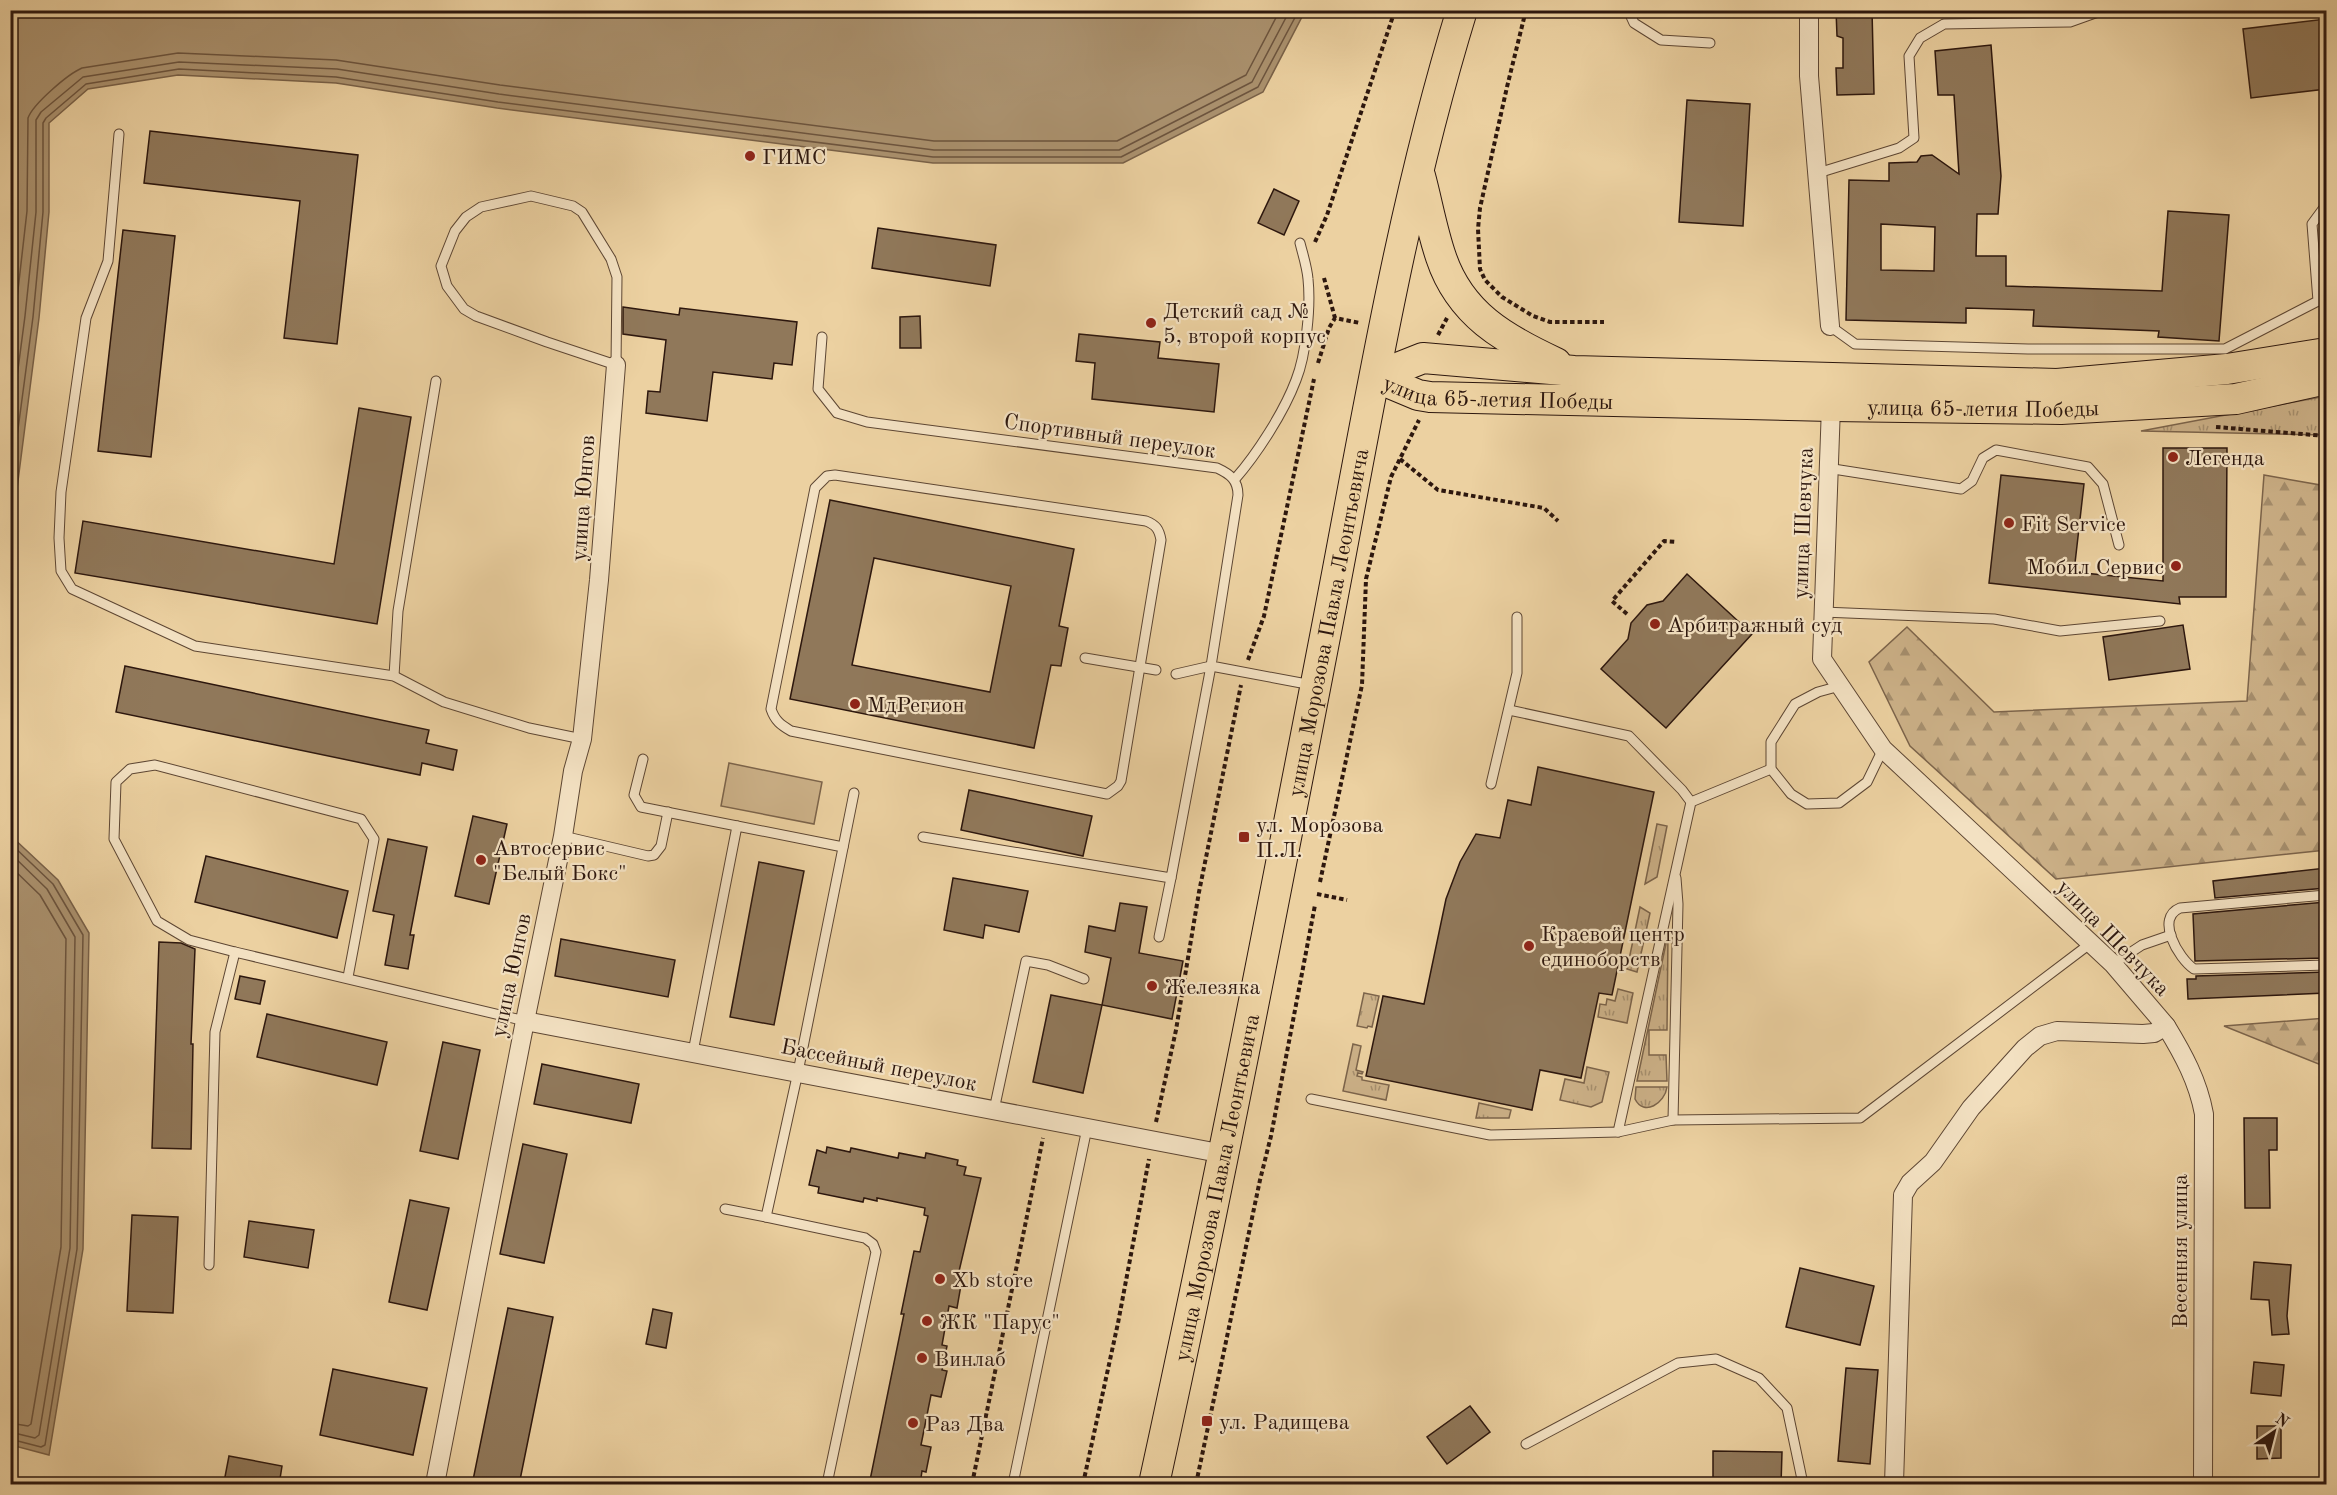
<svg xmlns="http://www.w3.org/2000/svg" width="2337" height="1495" font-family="'Old Standard TT',serif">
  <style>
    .grass { fill: url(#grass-tufts); stroke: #7c644b; stroke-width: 1.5 }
    .forest { fill: url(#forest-firs); stroke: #7c644b; stroke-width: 1.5 }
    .green { fill: #ccb188; stroke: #7c644b; stroke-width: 1.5 }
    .water { fill: #ab926f; stroke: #796148; stroke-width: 1.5 }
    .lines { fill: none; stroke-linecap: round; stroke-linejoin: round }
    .shore { stroke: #6c543e; stroke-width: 1.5 }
    .building { fill: #90785a; stroke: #2d170e; stroke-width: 1.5; fill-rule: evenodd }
    .lane-casing { stroke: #5d4633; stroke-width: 11 }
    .street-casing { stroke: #5d4633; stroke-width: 20 }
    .primary-casing { stroke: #2d170e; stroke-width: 32 }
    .path { stroke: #2d170e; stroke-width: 4; stroke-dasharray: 4.5 3; stroke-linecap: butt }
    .lane { stroke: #f3e1c2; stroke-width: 9 }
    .street { stroke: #f3e1c2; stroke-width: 18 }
    .primary { stroke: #ecd1a1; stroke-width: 30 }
    .poi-dot { fill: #8f2418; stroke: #f3e1c2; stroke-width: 2 }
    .labels { text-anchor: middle; stroke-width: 4.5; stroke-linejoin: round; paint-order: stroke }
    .poi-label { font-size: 22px; fill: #2d170e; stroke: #f3e1c2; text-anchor: start }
    .street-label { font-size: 22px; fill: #2d170e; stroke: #f3e1c2 }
  </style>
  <defs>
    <pattern id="grass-tufts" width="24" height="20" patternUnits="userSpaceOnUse" patternTransform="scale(1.5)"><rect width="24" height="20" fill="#ccb188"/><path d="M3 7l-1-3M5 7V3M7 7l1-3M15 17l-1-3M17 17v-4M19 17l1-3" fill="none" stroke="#a68f6e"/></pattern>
    <pattern id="forest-firs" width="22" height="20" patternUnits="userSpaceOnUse" patternTransform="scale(1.5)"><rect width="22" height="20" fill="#ccb188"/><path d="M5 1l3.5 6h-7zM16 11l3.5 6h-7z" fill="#a68f6e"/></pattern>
  </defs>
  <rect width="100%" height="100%" fill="#ecd1a1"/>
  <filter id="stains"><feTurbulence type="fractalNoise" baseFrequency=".00333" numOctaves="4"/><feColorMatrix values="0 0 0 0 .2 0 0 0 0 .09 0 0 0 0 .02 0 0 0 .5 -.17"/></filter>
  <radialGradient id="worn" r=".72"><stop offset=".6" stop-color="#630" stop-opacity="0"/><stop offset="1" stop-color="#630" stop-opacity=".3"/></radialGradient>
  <g class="grass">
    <polygon points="2326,396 2326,435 2141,431"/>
    <polygon points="1657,824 1667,826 1657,877 1645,884"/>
    <polygon points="1640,907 1650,913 1637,972 1627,969"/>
    <polygon points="1668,934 1667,1030 1649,1030 1649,1055 1666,1055 1667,1081 1637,1081"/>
    <polygon points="1618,989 1633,993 1627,1023 1598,1017 1600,1004 1606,1005 1607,999 1615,1001"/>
    <polygon points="1364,993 1379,996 1372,1027 1368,1026 1367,1028 1357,1026"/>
    <polygon points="1353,1044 1361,1046 1356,1070 1363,1072 1362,1074 1358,1073 1357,1076 1362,1077 1362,1080 1389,1085 1386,1100 1343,1091"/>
    <polygon points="1587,1067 1609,1072 1602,1102 1591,1107 1560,1100 1565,1079 1584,1083"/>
    <path d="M 1636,1087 L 1667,1087 C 1665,1103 1644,1117 1635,1099 Z"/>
    <polygon points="1479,1103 1511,1110 1509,1118 1476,1118"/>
  </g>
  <g class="forest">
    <polygon points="2264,475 2326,486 2326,850 2056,879 1910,746 1869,662 1907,627 1994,712 2247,701"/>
    <polygon points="2326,1018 2326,1067 2224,1026"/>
  </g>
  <polygon class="green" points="729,763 822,782 814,824 721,806"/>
  <g class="water">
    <polygon points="11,10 1305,10 1305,11 1263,92 1123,163 933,163 497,108 336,83 178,75 88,89 49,123 49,212 39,318 11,535"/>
    <polygon points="10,835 58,880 89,933 83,1249 49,1455 11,1445"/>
  </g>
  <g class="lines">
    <g class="shore">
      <path d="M 10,360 L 27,211 L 28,118 C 33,104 68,74 82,68 L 178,53 L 336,60 L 500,85 L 934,141 L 1117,141 L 1246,75 L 1280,10"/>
      <polyline points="10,430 25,316 36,212 36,120 41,112 83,77 179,62 337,69 499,94 934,150 1119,150 1252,82 1290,10"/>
      <polyline points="10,489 33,317 43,212 43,123 46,118 86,84 179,69 336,77 498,102 933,157 1121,157 1258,87 1299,10"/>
      <polyline points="10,843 53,884 83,935 77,1249 45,1445 41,1447 10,1439"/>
      <polyline points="10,853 47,889 75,937 70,1248 39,1435 35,1438 10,1432"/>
      <polyline points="10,866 40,895 66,939 61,1247 31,1424 28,1426 10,1423"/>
    </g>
  </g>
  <g class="building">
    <polygon points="1836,10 1872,10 1874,94 1837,95 1836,68 1843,68 1843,38 1837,36"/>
    <polygon points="2326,19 2326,89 2251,98 2243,29"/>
    <path d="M 1991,45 L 2001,176 L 1998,214 L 1977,214 L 1976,256 L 2006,256 L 2006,286 L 2162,291 L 2168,211 L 2229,215 L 2219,341 L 2158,337 L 2159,331 L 2033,326 L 2034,310 L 1966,308 L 1966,323 L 1846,320 L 1849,180 L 1889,181 L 1889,163 L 1917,162 L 1921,156 L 1932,155 L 1959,174 L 1954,95 L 1938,95 L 1935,51 ZM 1881,224 L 1935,227 L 1934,271 L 1881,270 Z"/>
    <polygon points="1687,100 1750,104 1743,226 1679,222"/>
    <polygon points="150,131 358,155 337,344 284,338 300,201 144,183"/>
    <polygon points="1274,189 1299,201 1284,235 1258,223"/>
    <polygon points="878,228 996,245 990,286 872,268"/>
    <polygon points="123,230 175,236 151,457 98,451"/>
    <polygon points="623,307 679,315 680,308 797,322 792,365 774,363 772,379 713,372 707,421 646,413 648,391 660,392 666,340 623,334"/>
    <polygon points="920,316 921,348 900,348 900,317"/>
    <polygon points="1079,334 1160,342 1158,358 1219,364 1214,412 1092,399 1095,363 1076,361"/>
    <polygon points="359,408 411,417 377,624 75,573 83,521 334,564"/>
    <polygon points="2163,448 2227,448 2226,597 2179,597 2180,604 1989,583 2001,475 2084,484 2074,572 2163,581"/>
    <path d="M 830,500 L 1074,549 L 1059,626 L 1068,628 L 1061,666 L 1051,665 L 1034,748 L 790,699 ZM 874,558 L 1011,586 L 990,692 L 852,665 Z"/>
    <polygon points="1687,574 1752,634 1666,728 1601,669 1628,639 1631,623 1647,605 1663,601"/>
    <polygon points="2183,625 2190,669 2109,680 2103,637"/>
    <polygon points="125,666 429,730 426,743 457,750 453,770 422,763 420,775 116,712"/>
    <polygon points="1538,767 1654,792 1612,995 1599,993 1581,1078 1540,1070 1532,1110 1366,1076 1383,996 1424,1004 1446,899 1460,862 1476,834 1500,838 1508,800 1531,805"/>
    <polygon points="969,790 1092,816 1083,856 961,830"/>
    <polygon points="473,816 507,824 489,904 455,896"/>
    <polygon points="388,839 427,847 410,935 414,935 408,969 385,965 394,915 373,911"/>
    <polygon points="206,856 348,891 337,938 195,902"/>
    <polygon points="759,862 804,871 774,1025 730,1017"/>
    <polygon points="2326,868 2326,888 2215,898 2213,881"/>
    <polygon points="953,878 1028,891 1019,932 985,925 983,938 944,930"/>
    <polygon points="2326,902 2326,958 2195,961 2193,914"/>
    <polygon points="1120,903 1147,907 1139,953 1183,961 1172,1019 1102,1005 1111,958 1085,952 1089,926 1115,931"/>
    <polygon points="561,939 675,960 668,997 555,976"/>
    <polygon points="159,942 181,943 195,949 191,1044 193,1044 191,1149 152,1148"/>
    <polygon points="2326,972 2326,993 2188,999 2187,979 2196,979 2196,976"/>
    <polygon points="240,976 265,981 260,1004 235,999"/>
    <polygon points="1051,995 1102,1005 1083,1093 1033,1082"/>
    <polygon points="267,1014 387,1042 377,1085 257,1057"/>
    <polygon points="443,1042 480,1050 458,1159 420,1151"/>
    <polygon points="542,1064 639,1084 631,1123 534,1104"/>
    <polygon points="2244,1118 2277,1118 2277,1150 2269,1150 2270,1208 2245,1208"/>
    <polygon points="523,1144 567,1154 544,1263 500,1254"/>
    <polygon points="827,1147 850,1152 851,1148 898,1158 899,1153 925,1158 926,1153 958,1160 957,1165 966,1167 964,1175 981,1178 956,1284 961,1285 957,1308 949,1306 942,1345 947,1346 942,1370 947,1371 941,1397 931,1395 921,1445 931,1447 926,1472 922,1471 920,1485 869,1485 904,1314 901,1314 914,1251 920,1252 928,1216 924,1215 925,1208 877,1198 877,1201 864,1198 863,1202 818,1193 819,1187 809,1185 817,1150 826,1153"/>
    <polygon points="410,1200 449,1208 427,1310 389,1302"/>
    <polygon points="132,1215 178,1217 173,1313 127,1311"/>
    <polygon points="249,1221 314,1230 308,1268 244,1257"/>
    <polygon points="2254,1262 2291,1265 2287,1316 2289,1334 2272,1335 2269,1300 2251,1299"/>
    <polygon points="1800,1268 1874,1286 1860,1345 1786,1327"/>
    <polygon points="508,1308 553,1317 519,1485 472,1485"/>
    <polygon points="653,1309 672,1313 666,1348 646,1344"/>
    <polygon points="2254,1362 2284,1365 2281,1396 2251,1393"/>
    <polygon points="1846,1368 1878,1370 1870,1464 1838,1461"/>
    <polygon points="333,1369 427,1388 413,1455 320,1435"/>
    <polygon points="1470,1406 1490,1432 1447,1464 1427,1437"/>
    <polygon points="2257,1426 2281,1426 2281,1458 2257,1459"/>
    <polygon points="1713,1451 1782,1452 1781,1485 1713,1485"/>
    <polygon points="229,1456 282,1466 279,1485 237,1485 224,1482"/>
  </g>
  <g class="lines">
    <g class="lane-casing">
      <g id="lane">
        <polyline points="1628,10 1634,23 1661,40 1710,43"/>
        <polyline points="119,134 108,261 86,318 61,492 59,538 61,571 72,589 195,646 394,676 444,702 529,728 582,739"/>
        <polyline points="1818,173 1899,148 1914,138 1909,56 1920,38 1944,24 2070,22 2098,12 2219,12"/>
        <polygon points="531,196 573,206 582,212 611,259 617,277 616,365 547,342 476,316 464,309 447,286 441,266 455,231 466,217 481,207"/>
        <polyline points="1830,326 1855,344 2028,349 2225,349 2318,301 2312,224 2326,205"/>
        <path d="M 822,337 L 818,389 L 837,413 L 867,422 L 1217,468 C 1230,474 1238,480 1238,495 L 1211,666 L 1312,685"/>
        <polyline points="1827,468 1961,489 1972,481 1983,458 1996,450 2088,467 2103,484 2119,545"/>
        <path d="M 835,475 L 1146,521 C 1156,525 1159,529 1161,540 L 1121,781 L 1118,786 L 1107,794 L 791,731 C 781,725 775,721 771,709 L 815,488 L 827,476 Z"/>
        <path d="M 1235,479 C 1257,454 1284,412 1296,380 C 1306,355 1311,307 1308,279 C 1307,267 1303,255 1300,243"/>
        <polyline points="1823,612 1994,619 2060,631 2160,621"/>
        <polyline points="1085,658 1156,670"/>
        <polyline points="394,676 398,611 436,381"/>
        <polyline points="1840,686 1818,692 1795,704 1771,742 1771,769 1791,794 1807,804 1839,803 1867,782 1883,749"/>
        <polyline points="1509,710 1629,736 1682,790 1691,802"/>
        <polyline points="643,759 634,795 641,807 737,826"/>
        <polyline points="1491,784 1517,673 1517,617"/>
        <polyline points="563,836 648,856 654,855 661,846 668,812"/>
        <polyline points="923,837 1171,878 1211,666 1176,674"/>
        <path d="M 2326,895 L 2180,908 C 2155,918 2178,958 2194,969 L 2326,965"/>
        <polyline points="1159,937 1171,878"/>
        <polyline points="235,952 189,940 157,921 114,839 116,782 130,769 155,765 361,819 374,839 348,977"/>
        <polyline points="2113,964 2142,945 2171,935"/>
        <polyline points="693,1052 737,826 843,847"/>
        <polyline points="1311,1099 1490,1135 1618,1132 1673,1120 1860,1118 2091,943"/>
        <polyline points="994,1110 1026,961 1048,965 1084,979"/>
        <polyline points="1673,1120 1678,904 1676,878"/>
        <polyline points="1618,1132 1691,802 1771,769"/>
        <polyline points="725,1209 766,1217"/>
        <polyline points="209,1265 215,1032 235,952 525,1021"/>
        <polyline points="1526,1444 1678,1363 1716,1359 1759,1378 1787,1408 1803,1484"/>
        <polyline points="827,1484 876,1252 873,1244 865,1238 766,1217 798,1072 854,793"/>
        <polyline points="1013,1484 1087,1128"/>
      </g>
    </g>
    <g class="street-casing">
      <g id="street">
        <polyline points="1809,10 1809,76 1830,326"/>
        <polyline points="1831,406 1822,659 1883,749 2113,964 2166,1026 2154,1033 2143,1034 2057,1031 2040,1036 2025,1048 1971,1108 1933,1162 1910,1183 1903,1195 1894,1484"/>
        <polyline points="525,1021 1224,1154"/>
        <path d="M 2166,1026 C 2183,1054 2198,1081 2204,1114 L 2203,1484"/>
        <polyline points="435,1484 525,1021 563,836 573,771 582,739 599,580 616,365"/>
      </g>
    </g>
    <g class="primary-casing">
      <g id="primary">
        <path d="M 1420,176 C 1427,202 1432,231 1441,257 C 1460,314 1504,339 1556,363"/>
        <path id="s1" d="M 1375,377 L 1418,395 L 1430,397 L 1831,406 L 2061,409 L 2236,399 L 2326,379"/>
        <polyline points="1375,377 1423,358 1574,371 2057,384 2227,369 2326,353"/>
        <path id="s2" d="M 1154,1484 C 1217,1196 1273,906 1329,616 C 1368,414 1401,208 1462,10"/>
      </g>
    </g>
    <g class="path">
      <polyline points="1526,10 1507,87 1480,208 1478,229 1480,269 1485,280 1502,297 1533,316 1550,322 1604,322"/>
      <polyline points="1315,242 1327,215 1395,10"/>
      <polyline points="1324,278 1335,318"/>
      <polyline points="1438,335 1447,318"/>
      <polyline points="1318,363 1329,328 1335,318 1360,323"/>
      <polyline points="2216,427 2326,436"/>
      <polyline points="1400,459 1438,490 1544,508 1558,521"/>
      <polyline points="1627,614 1612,601 1664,541 1677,542"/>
      <polyline points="1248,660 1264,616 1314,379"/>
      <polyline points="1320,882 1362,685 1366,579 1391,477 1419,420"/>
      <polyline points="1317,894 1347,900"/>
      <polyline points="1156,1122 1176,1030 1199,892 1241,685"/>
      <polyline points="972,1484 1043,1138"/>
      <polyline points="1083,1484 1118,1323 1149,1159"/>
      <polyline points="1196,1484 1260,1180 1271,1136 1315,905"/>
    </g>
    <use href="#lane" class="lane"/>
    <use href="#street" class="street"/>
    <use href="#primary" class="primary"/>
  </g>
  <g class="poi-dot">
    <circle cx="750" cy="156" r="6"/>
    <circle cx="1151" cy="323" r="6"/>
    <circle cx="2173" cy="457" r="6"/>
    <circle cx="2009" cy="523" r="6"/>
    <circle cx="2176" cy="566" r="6"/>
    <circle cx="1655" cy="624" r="6"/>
    <circle cx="855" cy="704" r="6"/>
    <rect x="1238" y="831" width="12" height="12" rx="3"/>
    <circle cx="481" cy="860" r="6"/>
    <circle cx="1529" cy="946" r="6"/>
    <circle cx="1152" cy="986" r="6"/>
    <circle cx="940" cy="1279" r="6"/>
    <circle cx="927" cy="1321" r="6"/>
    <circle cx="922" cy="1358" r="6"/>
    <rect x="1201" y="1415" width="12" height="12" rx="3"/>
    <circle cx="913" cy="1423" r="6"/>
  </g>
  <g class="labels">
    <g class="poi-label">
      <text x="762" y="164">ГИМС</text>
      <text x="1163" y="318">Детский сад №<tspan x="1163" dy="25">5, второй корпус</tspan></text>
      <text x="2185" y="465">Легенда</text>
      <text x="2021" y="531">Fit Service</text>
      <text x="2164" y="574" text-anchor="end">Мобил Сервис</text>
      <text x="1667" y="632">Арбитражный суд</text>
      <text x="867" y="712">МдРегион</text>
      <text x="1256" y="832">ул. Морозова<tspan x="1256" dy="25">П.Л.</tspan></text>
      <text x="493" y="855">Автосервис<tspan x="493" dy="25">"Белый Бокс"</tspan></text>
      <text x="1541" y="941">Краевой центр<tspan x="1541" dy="25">единоборств</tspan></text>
      <text x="1164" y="994">Железяка</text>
      <text x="952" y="1287">Xb store</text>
      <text x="939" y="1329">ЖК "Парус"</text>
      <text x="934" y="1366">Винлаб</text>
      <text x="1219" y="1429">ул. Радищева</text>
      <text x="925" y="1431">Раз Два</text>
    </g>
    <g class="street-label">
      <text dy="8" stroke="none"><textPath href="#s1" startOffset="126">улица 65-летия Победы</textPath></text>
      <text dy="8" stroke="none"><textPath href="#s1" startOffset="612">улица 65-летия Победы</textPath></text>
      <text transform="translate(1110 435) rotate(8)" y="8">Спортивный переулок</text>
      <text transform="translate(582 498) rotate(-86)" y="8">улица Юнгов</text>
      <text transform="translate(1802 523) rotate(-88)" y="8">улица Шевчука</text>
      <text dy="8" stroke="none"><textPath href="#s2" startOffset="879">улица Морозова Павла Леонтьевича</textPath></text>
      <text transform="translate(2114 937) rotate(46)" y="8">улица Шевчука</text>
      <text transform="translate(510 975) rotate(-78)" y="8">улица Юнгов</text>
      <text transform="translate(879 1064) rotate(11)" y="8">Бассейный переулок</text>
      <text dy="8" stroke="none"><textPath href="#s2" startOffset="303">улица Морозова Павла Леонтьевича</textPath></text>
      <text transform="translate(2179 1251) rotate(-90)" y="8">Весенняя улица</text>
    </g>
  </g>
  <rect width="2337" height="1495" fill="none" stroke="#ecd1a1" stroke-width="36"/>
  <rect x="12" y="12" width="2313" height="1471" fill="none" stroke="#2d170e" stroke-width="3"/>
  <rect x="18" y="18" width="2301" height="1459" fill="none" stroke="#2d170e" stroke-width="1.5"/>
  <g transform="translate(2274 1432) rotate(35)" stroke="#f3e1c2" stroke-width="4.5" paint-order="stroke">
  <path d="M0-4.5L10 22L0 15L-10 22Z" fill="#2d170e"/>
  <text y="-9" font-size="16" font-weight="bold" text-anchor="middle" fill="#2d170e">N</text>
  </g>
  <rect width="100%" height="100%" filter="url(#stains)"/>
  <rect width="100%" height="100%" fill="url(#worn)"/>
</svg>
